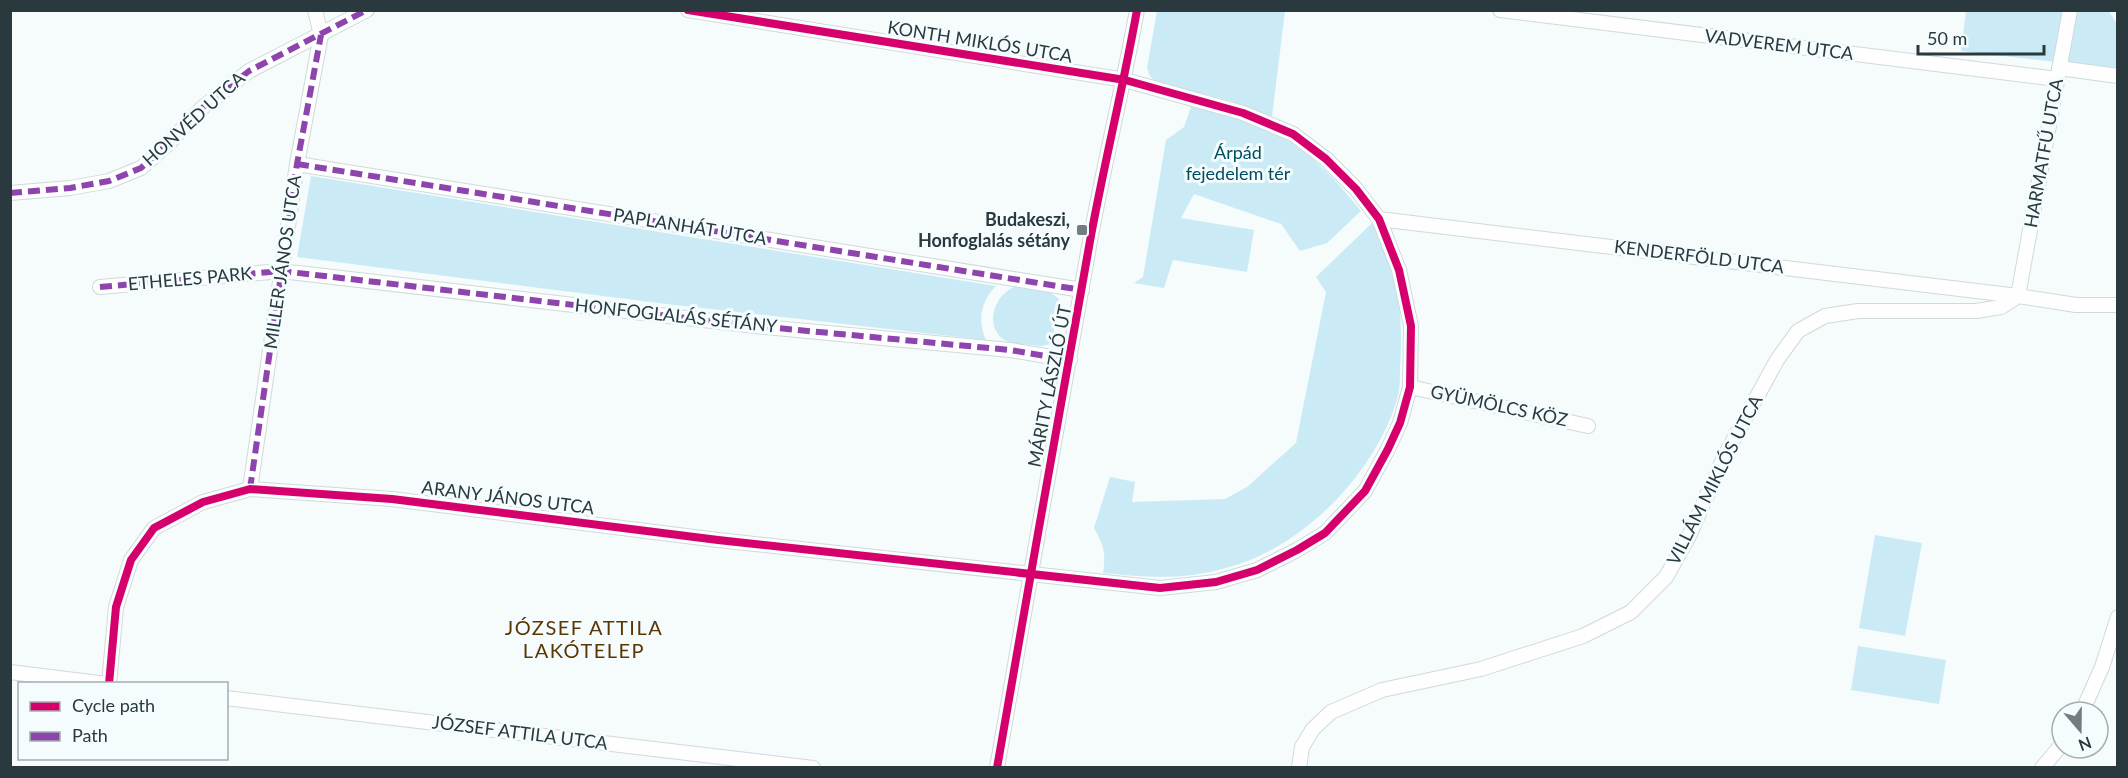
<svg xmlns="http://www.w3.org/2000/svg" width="2128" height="778" font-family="Lato,sans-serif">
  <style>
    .green { fill: #caebf5 }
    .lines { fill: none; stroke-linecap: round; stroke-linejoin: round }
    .minor-casing { stroke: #d0d9dc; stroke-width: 16 }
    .minor { stroke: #fefeff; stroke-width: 14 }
    .quiet { stroke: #8e44ad; stroke-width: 6; stroke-dasharray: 12 6; stroke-linecap: butt }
    .cycleway-casing { stroke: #f4fcfe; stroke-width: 11 }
    .cycleway { stroke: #d6006c; stroke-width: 8 }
    .poi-dot { fill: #717d80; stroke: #f4fcfe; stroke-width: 2 }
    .labels { text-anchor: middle; stroke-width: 6; stroke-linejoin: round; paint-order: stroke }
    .street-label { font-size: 18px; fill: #29393d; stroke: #f4fcfe }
    .park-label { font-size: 18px; fill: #004d5e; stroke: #f4fcfe }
    .poi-label { font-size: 18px; font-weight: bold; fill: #29393d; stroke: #f4fcfe; text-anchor: end }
    .neighbourhood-label { font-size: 20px; letter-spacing: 1.5px; fill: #5b3603; stroke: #f4fcfe }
  </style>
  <rect width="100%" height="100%" fill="#f6fbfc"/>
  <g class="green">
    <polygon points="1157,11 1285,11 1272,117 1231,101 1156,82 1150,76 1147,68"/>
    <polygon points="1966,11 2109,11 2117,24 2117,69 1961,51"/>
    <path d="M 1192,104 C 1213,110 1236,114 1255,123 C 1302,144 1329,171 1361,211 L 1327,243 L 1300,251 L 1281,224 L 1194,194 L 1181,218 L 1254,230 L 1247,272 L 1173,260 L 1164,288 L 1134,283 L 1143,277 L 1166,140 L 1184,127 Z"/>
    <path d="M 311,176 L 996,286 C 981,301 977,321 986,340 L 666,304 L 297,257 Z"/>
    <path d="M 1372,223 C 1398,266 1404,319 1400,368 C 1400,377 1400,387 1398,396 C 1378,468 1312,538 1242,563 C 1190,581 1155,578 1103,573 C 1106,553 1104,546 1094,528 L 1110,477 L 1135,482 L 1132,502 L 1225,499 L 1247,487 L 1296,443 L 1326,292 L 1316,277 Z"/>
    <path d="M 1017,286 L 1050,292 L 1059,299 L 1052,343 C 1044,347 1039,346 1030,345 C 1024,344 1016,345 1011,343 C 983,334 990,295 1017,286 Z"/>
    <polygon points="1875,535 1922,543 1905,636 1859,628"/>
    <polygon points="1858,646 1946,660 1939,704 1851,690"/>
  </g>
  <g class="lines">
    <g class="minor-casing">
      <g id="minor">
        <polyline points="1500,10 2057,79"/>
        <polyline points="2059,68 2118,76"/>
        <polyline points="297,164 1082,290"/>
        <polyline points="10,193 70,188 109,181 141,168 169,143 202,108 249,71 367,10"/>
        <polyline points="1379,219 2018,296 2076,305 2118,305"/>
        <polyline points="100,287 281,271 755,326 1010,350 1070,360"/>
        <polyline points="2018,296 2070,10"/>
        <polyline points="1410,387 1588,426"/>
        <polyline points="250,489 297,164 321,35 315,10"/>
        <polyline points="10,672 107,684"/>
        <polyline points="109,684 116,607 131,560 154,528 203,502 250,489 392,499 718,540 1160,588 1216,582 1257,570 1297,550 1325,533 1365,491 1388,449 1400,423 1410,387 1411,326 1399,270 1379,219 1356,189 1326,159 1293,134 1243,113 1125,80 688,10"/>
        <polyline points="226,698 813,768"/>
        <polyline points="2082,712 2102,667 2118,617"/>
        <path d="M 997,768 C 1027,592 1059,417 1090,241 C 1104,164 1123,88 1137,10"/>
        <polyline points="1299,768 1302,747 1313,729 1331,712 1382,690 1481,669 1583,636 1631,612 1666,577 1689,536 1724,457 1777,360 1798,331 1825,316 1858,311 1976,311 2001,307 2018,296"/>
        <polyline points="2042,768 2062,744"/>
      </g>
    </g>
    <use href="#minor" class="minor"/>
    <g class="quiet">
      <polyline points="297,164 1082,290"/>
      <polyline points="10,193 70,188 109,181 141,168 169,143 202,108 249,71 367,10"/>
      <polyline points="100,287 281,271 755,326 1010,350 1070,360"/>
      <polyline points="250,489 297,164 321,35"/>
    </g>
    <g class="cycleway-casing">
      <g id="cycleway">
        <polyline points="109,684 116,607 131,560 154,528 203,502 250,489 392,499 718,540 1160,588 1216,582 1257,570 1297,550 1325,533 1365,491 1388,449 1400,423 1410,387 1411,326 1399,270 1379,219 1356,189 1326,159 1293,134 1243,113 1125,80 688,10"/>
        <path d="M 997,768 C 1027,592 1059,417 1090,241 C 1104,164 1123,88 1137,10"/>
      </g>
    </g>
    <use href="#cycleway" class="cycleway"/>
  </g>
  <rect class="poi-dot" x="1076" y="224" width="12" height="12" rx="3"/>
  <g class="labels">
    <g class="street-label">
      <text transform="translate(980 42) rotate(9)" y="6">KONTH MIKLÓS UTCA</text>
      <text transform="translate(1779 45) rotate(7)" y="6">VADVEREM UTCA</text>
      <text transform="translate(194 119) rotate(-42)" y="6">HONVÉD UTCA</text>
      <text transform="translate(2044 153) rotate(-80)" y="6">HARMATFŰ UTCA</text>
      <text transform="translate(690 227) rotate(9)" y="6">PAPLANHÁT UTCA</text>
      <text transform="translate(1699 257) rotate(7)" y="6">KENDERFÖLD UTCA</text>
      <text transform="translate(283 262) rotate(-82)" y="6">MILLER JÁNOS UTCA</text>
      <text transform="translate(190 279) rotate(-5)" y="6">ETHELES PARK</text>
      <text transform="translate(676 316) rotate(6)" y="6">HONFOGLALÁS SÉTÁNY</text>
      <text transform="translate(1050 386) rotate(-79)" y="6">MÁRITY LÁSZLÓ ÚT</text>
      <text transform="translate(1499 406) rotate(12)" y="6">GYÜMÖLCS KÖZ</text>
      <text transform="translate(1715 480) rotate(-63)" y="6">VILLÁM MIKLÓS UTCA</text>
      <text transform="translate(508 498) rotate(7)" y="6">ARANY JÁNOS UTCA</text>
      <text transform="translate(520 733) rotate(7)" y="6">JÓZSEF ATTILA UTCA</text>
    </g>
    <g class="park-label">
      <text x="1238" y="159">Árpád<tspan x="1238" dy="21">fejedelem tér</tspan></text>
    </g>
    <g class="poi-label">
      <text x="1070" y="226">Budakeszi,<tspan x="1070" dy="21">Honfoglalás sétány</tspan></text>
    </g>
    <g class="neighbourhood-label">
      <text x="584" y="635">JÓZSEF ATTILA<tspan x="584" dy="23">LAKÓTELEP</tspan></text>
    </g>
  </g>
  <rect width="2128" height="778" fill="none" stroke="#29393d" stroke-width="24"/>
  <rect x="18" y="682" width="210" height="78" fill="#f4fcfe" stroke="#a3aeb1" stroke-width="1.5"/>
  <rect x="30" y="702" width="30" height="9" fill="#d6006c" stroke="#a3aeb1" stroke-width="1.5"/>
  <text x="72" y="712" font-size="18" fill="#29393d">Cycle path</text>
  <rect x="30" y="732" width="30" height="9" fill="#8e44ad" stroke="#a3aeb1" stroke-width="1.5"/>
  <text x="72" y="742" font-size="18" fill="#29393d">Path</text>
  <g transform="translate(2080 730) rotate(160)"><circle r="28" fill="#f4fcfe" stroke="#a3aeb1" stroke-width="1.5"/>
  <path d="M0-4.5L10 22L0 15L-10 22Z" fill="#717d80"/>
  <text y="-9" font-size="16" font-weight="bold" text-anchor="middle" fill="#29393d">N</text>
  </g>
  <path d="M1918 45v9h126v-9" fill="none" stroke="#29393d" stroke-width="3"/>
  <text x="1927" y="45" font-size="18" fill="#29393d" stroke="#f4fcfe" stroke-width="4.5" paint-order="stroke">50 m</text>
</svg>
